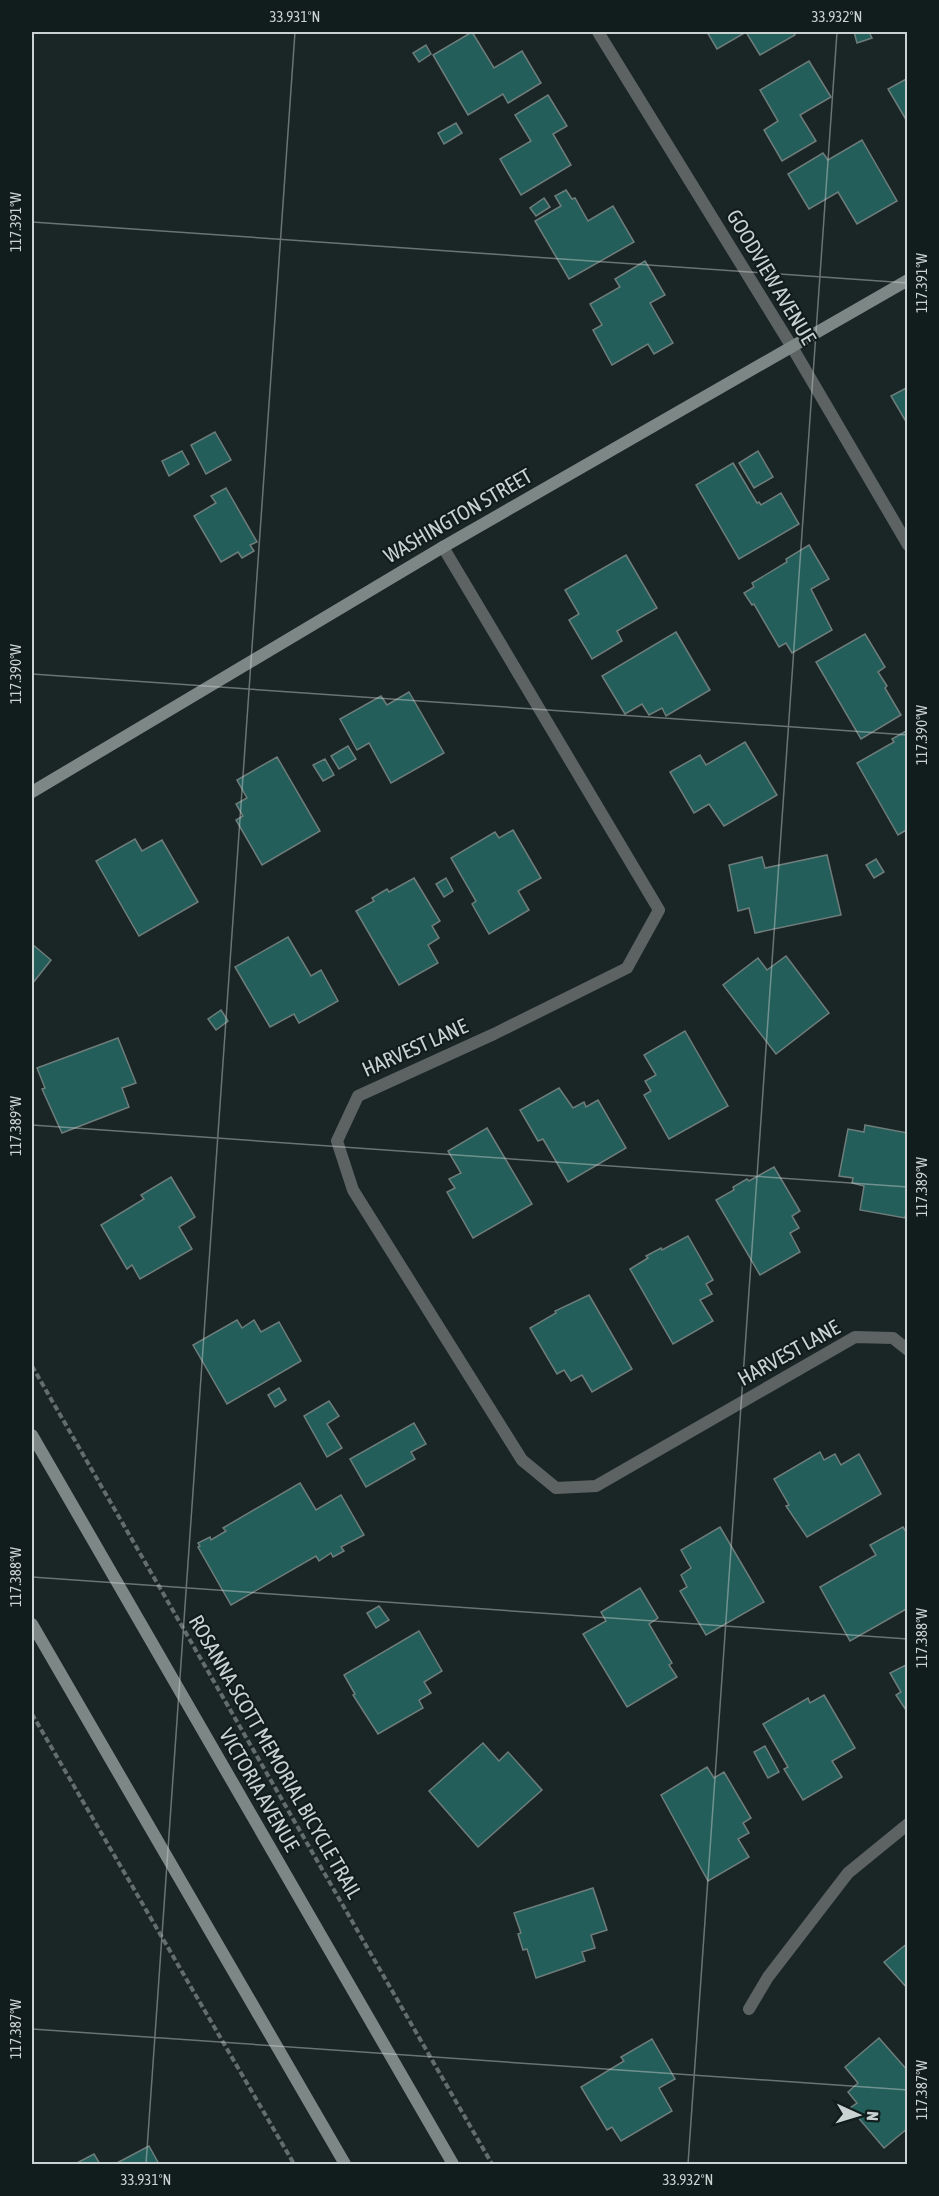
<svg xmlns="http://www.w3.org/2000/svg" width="939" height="2196" font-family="'Asap Condensed',sans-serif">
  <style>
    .building { fill: #245e5a; stroke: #6e7d7b; stroke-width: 1.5 }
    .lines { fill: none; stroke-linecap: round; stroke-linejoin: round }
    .path { stroke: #636d6c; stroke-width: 4; stroke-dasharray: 6 3; stroke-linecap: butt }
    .street { stroke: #5d6362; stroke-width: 12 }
    .secondary { stroke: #7d8786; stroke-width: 12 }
    .ticks { fill: none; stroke: #cbd3d2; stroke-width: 1.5; stroke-opacity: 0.45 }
    .labels { text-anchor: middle; stroke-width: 4.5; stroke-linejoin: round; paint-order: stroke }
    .street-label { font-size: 21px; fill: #cbd3d2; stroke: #111d1c }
    .neatline { fill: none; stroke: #cbd3d2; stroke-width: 2 }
    .ticks-label { font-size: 15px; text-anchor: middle; fill: #cbd3d2 }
  </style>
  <rect width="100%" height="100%" fill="#1a2625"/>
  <g class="building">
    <polygon points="472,32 494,68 522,51 541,83 508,103 503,94 468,115 433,55"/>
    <polygon points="707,32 794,32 795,35 760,55 746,32 717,49"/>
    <polygon points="854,32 869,32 872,38 857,43"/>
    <polygon points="426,45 431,54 419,62 413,53"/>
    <polygon points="809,61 831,97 800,115 816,141 782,161 764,130 778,121 760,90"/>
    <polygon points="908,78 908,123 888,89"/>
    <polygon points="548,95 567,126 553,134 571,165 521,195 500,159 531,141 515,115"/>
    <polygon points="456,123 462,133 444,144 438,133"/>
    <polygon points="862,140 897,201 857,224 838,192 809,209 788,174 823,153 828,160"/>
    <polygon points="566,190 572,199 575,198 588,221 613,206 634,242 569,279 535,221 561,206 555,196"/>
    <polygon points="544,198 550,207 536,216 530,208"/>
    <polygon points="645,261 665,295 650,303 673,343 654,354 648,344 612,365 593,330 602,325 590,304 620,287 615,279"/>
    <polygon points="908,387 908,425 891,396"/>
    <polygon points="215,432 231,460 206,474 191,445"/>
    <polygon points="182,451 189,464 169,476 162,461"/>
    <polygon points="758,451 773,477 754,488 739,463"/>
    <polygon points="733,463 757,503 759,502 761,505 781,493 799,524 739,559 696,485"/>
    <polygon points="226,488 257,542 250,545 254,551 242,558 238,552 221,562 194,516 216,503 211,496"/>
    <polygon points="809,545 829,579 811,589 832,630 792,653 786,643 779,647 754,604 752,605 744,593 754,587 752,583 787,562 786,559"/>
    <polygon points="626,555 657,608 617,631 622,641 592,659 569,620 579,614 565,590"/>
    <polygon points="676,632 710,690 666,716 662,708 649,715 642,704 625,714 602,676"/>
    <polygon points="865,634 885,667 878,672 887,686 885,688 901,715 861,739 816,662"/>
    <polygon points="409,692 444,753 391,783 369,743 357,750 340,719 381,696 387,705"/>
    <polygon points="908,730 908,829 898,835 857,763 894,742 892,739"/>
    <polygon points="745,742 777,795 724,826 709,804 694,813 670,772 700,755 706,765"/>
    <polygon points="348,746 356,759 339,769 331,756"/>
    <polygon points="277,757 320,831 262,865 236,820 243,816 236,804 247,798 237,780"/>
    <polygon points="325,759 334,775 323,781 313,765"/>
    <polygon points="513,830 541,878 518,891 529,910 489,934 472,904 476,901 451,858 495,832 499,838"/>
    <polygon points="135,839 142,851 162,840 198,902 139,936 96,861"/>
    <polygon points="827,855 841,915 755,933 749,908 738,911 729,865 762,857 765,868"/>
    <polygon points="876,859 884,872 874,878 866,865"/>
    <polygon points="414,878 440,921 432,926 439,938 428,945 438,963 399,985 356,911 374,901 372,898 387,889 389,892"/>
    <polygon points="446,878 453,891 444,897 436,884"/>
    <polygon points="288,937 311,976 321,970 338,1001 299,1023 294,1014 270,1027 235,967"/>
    <polygon points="32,944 51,960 32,984"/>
    <polygon points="786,956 829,1013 776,1054 723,985 758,958 767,970"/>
    <polygon points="221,1010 228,1021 216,1030 208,1019"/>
    <polygon points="685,1031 728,1106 669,1139 644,1095 651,1091 645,1081 656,1075 644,1055"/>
    <polygon points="118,1038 136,1083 122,1088 129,1107 62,1133 42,1089 45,1088 37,1068"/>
    <polygon points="559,1088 573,1108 584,1102 586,1107 598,1100 626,1148 568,1182 543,1139 538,1141 520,1110"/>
    <polygon points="865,1125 908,1133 906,1184 908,1184 908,1203 905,1218 860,1210 864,1186 852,1183 853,1178 839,1176 848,1129 864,1132"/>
    <polygon points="487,1128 532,1204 473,1238 447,1192 455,1188 449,1179 461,1173 448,1151"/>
    <polygon points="774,1167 800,1211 792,1216 799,1228 790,1233 800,1252 760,1275 716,1200 734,1190 733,1187 747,1179 749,1181"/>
    <polygon points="171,1177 195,1217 179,1227 192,1249 140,1279 132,1265 127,1269 101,1225 144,1199 141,1195"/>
    <polygon points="688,1236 713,1280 706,1284 712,1294 700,1300 713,1321 673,1344 630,1269 648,1258 646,1256 661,1248 662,1250"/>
    <polygon points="589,1295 632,1369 592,1392 582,1375 571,1381 564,1370 557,1374 530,1328 556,1313 555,1311"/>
    <polygon points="237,1320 242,1328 254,1320 261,1332 279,1322 301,1361 227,1404 193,1345"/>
    <polygon points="279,1388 286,1400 275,1407 268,1395"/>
    <polygon points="329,1401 339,1416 327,1424 342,1448 327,1457 304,1416"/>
    <polygon points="414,1423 426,1444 411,1452 415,1459 366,1487 350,1459"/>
    <polygon points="820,1452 824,1460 835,1454 841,1465 859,1454 881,1494 807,1537 786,1506 789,1505 774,1479"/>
    <polygon points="300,1483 316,1510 341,1495 364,1535 341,1547 344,1551 333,1557 331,1553 319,1561 316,1556 231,1605 198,1547 200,1546 198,1543 210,1537 211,1540 226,1531 223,1528"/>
    <polygon points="720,1527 764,1602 706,1635 680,1591 687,1587 681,1575 691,1568 681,1550"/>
    <polygon points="903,1527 908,1535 908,1608 850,1641 820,1587 876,1555 870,1545"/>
    <polygon points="640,1588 658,1618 649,1624 672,1663 669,1665 677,1677 627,1707 583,1634 606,1621 601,1612"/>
    <polygon points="379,1606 389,1620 376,1628 367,1613"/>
    <polygon points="419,1631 442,1671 424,1682 431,1693 419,1700 423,1708 378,1734 353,1695 355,1694 344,1675"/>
    <polygon points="908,1664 908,1709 906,1710 896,1695 901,1692 890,1673"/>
    <polygon points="824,1695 855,1748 832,1761 842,1777 803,1800 784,1769 788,1767 763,1724 808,1698 810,1703"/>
    <polygon points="483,1743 499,1761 508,1752 542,1790 478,1847 429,1791"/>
    <polygon points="765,1746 779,1772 768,1778 754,1752"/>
    <polygon points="707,1767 714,1778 724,1772 751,1818 743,1823 749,1833 738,1839 749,1857 708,1881 661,1795"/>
    <polygon points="593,1888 607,1930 591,1935 595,1948 582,1952 585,1961 536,1978 527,1949 523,1950 518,1934 521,1933 514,1913"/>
    <polygon points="908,1943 908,1989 884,1962"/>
    <polygon points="879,2038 908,2071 908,2128 884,2148 850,2108 857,2103 848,2092 858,2083 845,2067"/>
    <polygon points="652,2039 675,2079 659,2088 672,2111 621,2141 612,2127 607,2130 581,2087 624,2061 621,2057"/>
    <polygon points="149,2146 159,2164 115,2164"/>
    <polygon points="94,2154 100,2164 75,2164"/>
  </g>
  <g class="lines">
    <g class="path">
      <polyline points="32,1366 492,2164"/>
      <polyline points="32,1714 294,2164"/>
    </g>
    <g class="street">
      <polyline points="598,32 792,347 908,545"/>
      <polyline points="443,547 659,910 627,968 494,1034 358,1096 337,1141 353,1190 522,1460 556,1488 596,1486 855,1337 893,1338 908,1350"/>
      <polyline points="749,2009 768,1977 848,1873 908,1824"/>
    </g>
    <g class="secondary">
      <polyline points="32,792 443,547 908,280"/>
      <polyline points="32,1435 453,2164"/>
      <polyline points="32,1624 345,2164"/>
    </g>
  </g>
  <path class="ticks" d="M 32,222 L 908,283M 32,674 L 908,735M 32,1125 L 908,1187M 32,1577 L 908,1639M 32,2029 L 908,2090M 146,2164 L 295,32M 688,2164 L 837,32"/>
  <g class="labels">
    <g class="street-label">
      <text transform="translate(771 277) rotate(59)" y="7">GOODVIEW AVENUE</text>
      <text transform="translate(458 516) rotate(-30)" y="7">WASHINGTON STREET</text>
      <text transform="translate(415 1048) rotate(-24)" y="7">HARVEST LANE</text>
      <text transform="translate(789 1353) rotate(-29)" y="7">HARVEST LANE</text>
      <text transform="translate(275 1757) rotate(60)" y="7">ROSANNA SCOTT MEMORIAL BICYCLE TRAIL</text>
      <text transform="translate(259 1790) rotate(60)" y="7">VICTORIA AVENUE</text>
    </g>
  </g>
  <rect width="939" height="2196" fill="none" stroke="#111d1c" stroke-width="66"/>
  <g transform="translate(858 2115) rotate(94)" stroke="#111d1c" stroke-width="4.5" paint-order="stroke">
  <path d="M0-4.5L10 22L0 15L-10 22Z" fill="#cbd3d2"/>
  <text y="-9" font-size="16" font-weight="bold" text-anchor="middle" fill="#cbd3d2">N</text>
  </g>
  <rect x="33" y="33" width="873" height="2130" class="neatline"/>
  <g class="ticks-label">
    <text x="295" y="22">33.931°N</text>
    <text x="837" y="22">33.932°N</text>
    <text transform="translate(16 222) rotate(-90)" y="5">117.391°W</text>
    <text transform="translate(922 283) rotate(-90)" y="5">117.391°W</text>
    <text transform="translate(16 674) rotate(-90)" y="5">117.390°W</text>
    <text transform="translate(922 735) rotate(-90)" y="5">117.390°W</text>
    <text transform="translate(16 1126) rotate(-90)" y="5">117.389°W</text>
    <text transform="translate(922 1187) rotate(-90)" y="5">117.389°W</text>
    <text transform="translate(16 1577) rotate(-90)" y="5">117.388°W</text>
    <text transform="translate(922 1638) rotate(-90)" y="5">117.388°W</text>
    <text transform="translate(16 2029) rotate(-90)" y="5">117.387°W</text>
    <text transform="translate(922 2090) rotate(-90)" y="5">117.387°W</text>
    <text x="146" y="2185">33.931°N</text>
    <text x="688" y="2185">33.932°N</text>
  </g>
</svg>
